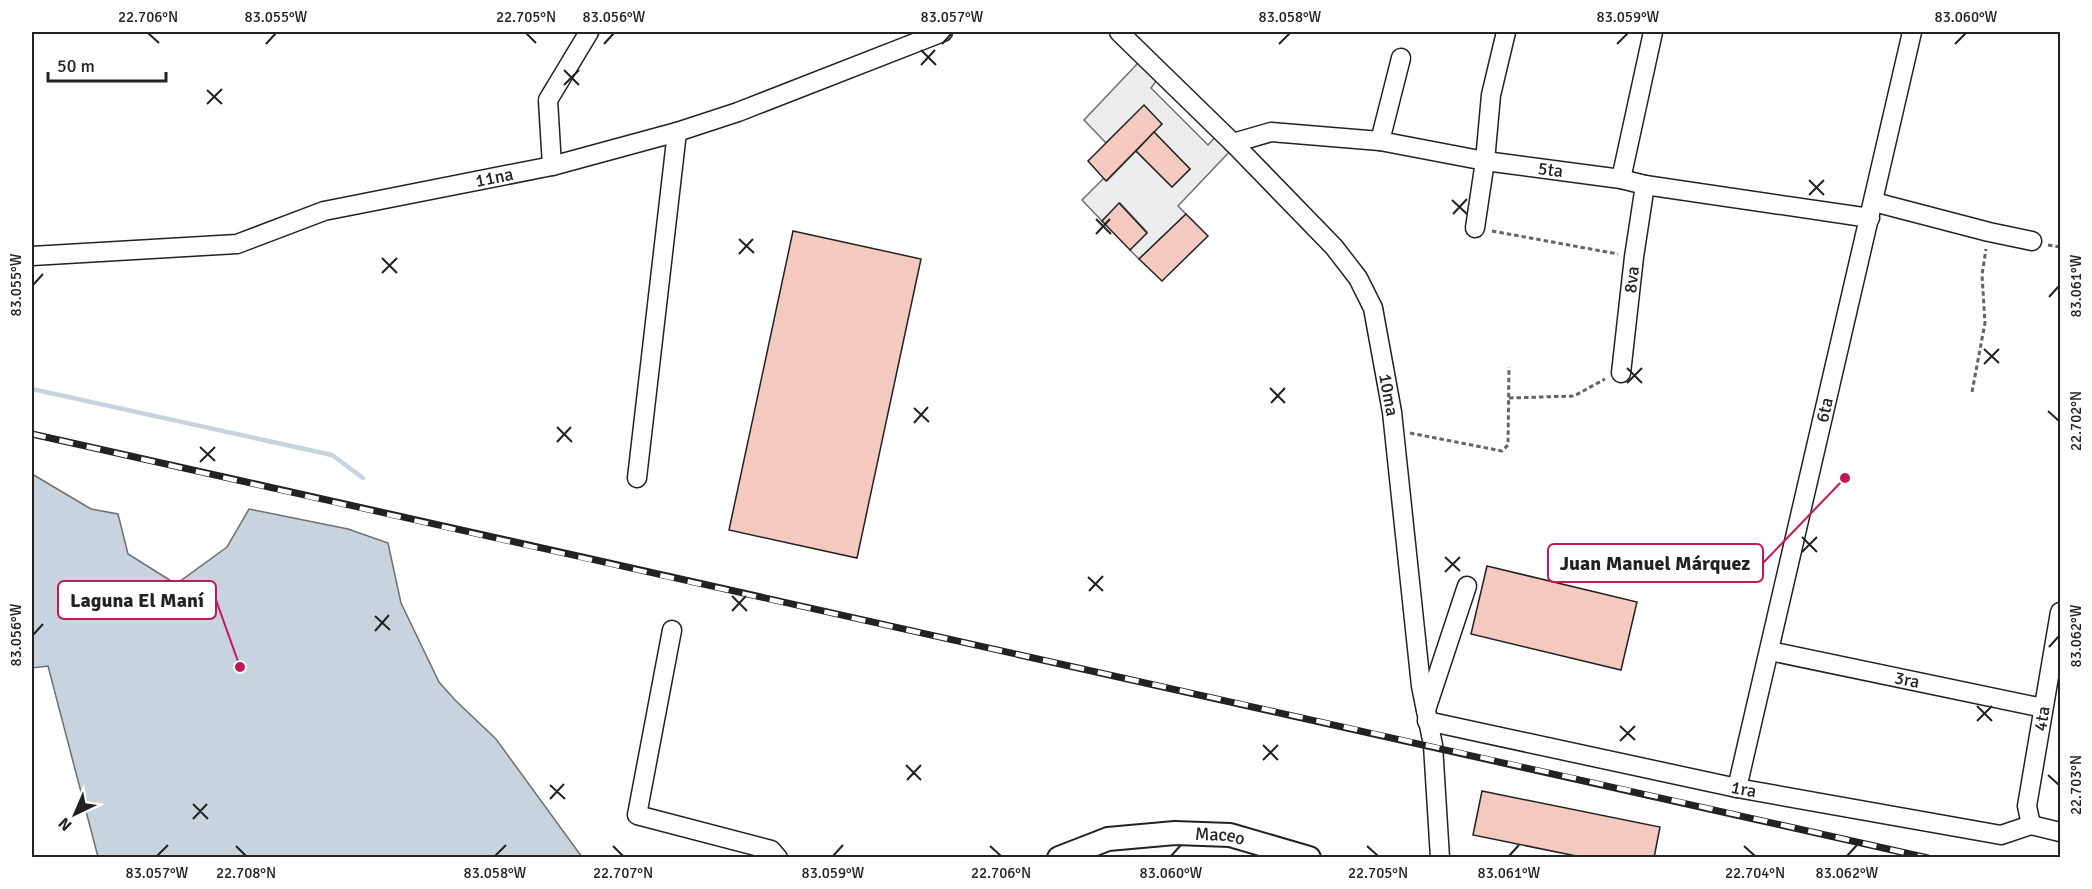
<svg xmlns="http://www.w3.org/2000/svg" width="2092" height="889" font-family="Signika,sans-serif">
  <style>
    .parking { fill: #ededed; stroke: #6f6f6f; stroke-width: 1.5 }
    .water { fill: #c7d3dd; stroke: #6f6f6f; stroke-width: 1.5 }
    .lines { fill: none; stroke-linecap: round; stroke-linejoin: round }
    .stream { stroke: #c7d3dd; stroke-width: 4.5 }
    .building { fill: #f3c9c0; stroke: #222; stroke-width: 1.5 }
    .minor-casing { stroke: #222; stroke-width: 21 }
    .major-casing { stroke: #222; stroke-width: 26 }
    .path { stroke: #646464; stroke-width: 3; stroke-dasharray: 4.5 3; stroke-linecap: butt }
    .minor { stroke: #fff; stroke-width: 18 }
    .major { stroke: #fff; stroke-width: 22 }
    .rail-casing { stroke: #222; stroke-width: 7 }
    .rail { stroke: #fff; stroke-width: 4.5; stroke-dasharray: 14; stroke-linecap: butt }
    .ticks { fill: none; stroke: #222; stroke-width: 2 }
    .labels { text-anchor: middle; stroke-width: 4.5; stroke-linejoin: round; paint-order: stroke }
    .street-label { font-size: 18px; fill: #222; stroke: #fff }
    .leader { fill: none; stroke: #c2185b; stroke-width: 2 }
    .callout-dot { fill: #c2185b; stroke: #fff; stroke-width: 2 }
    .callout { fill: #fff; stroke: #c2185b; stroke-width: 2 }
    .callout-label { font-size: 20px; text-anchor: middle; font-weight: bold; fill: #222 }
    .neatline { fill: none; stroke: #222; stroke-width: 2 }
    .ticks-label { font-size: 15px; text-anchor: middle; fill: #222 }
  </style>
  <rect width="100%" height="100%" fill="#fff"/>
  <polygon class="parking" points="1138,63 1157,80 1151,88 1208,145 1218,134 1233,148 1178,206 1186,214 1139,259 1130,250 1147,232 1120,203 1102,221 1082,200 1104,178 1107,181 1136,151 1172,187 1190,169 1154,132 1144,106 1106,143 1084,120"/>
  <polygon class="water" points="32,474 91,509 118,514 128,554 176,584 227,547 249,509 348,529 388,543 401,603 439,682 455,700 496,739 582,857 98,857 48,666 32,668"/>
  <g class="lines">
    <polyline class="stream" points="32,389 332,455 363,478"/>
  </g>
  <g class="building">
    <polygon points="1144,105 1162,124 1106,181 1088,161"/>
    <polygon points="1154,132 1190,169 1172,187 1136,151"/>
    <polygon points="1119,203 1147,233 1130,250 1102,221"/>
    <polygon points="1186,214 1208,236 1162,281 1139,259"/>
    <polygon points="793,231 921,259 857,558 729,530"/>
    <polygon points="1487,566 1637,602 1621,670 1471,634"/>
    <polygon points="1482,791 1660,827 1654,858 1586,858 1473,835"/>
  </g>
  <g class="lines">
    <g class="minor-casing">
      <g id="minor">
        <path id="s1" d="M 1119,32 L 1233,143 L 1334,247 L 1358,278 L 1373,308 L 1392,412 L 1421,686 L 1433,745 L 1440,858"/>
        <polyline points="1380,141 1401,58"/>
        <path id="s2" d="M 1233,143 L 1271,132 L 1380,141 L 1485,161 L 1621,179 L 1645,185 L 1870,218"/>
        <polyline points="552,166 548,100 589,32"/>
        <polyline points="1621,179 1653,32"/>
        <polyline points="1874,202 1989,232 2032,241"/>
        <polyline points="1475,228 1485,161 1491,95 1506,32"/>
        <path id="s3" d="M 32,256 L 237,244 L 324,211 L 552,166 L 677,132 L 738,112 L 943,32"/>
        <path id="s4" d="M 1621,373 L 1634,257 L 1645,185"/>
        <polyline points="637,478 677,132"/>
        <polyline points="672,630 637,815 771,850 778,858"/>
        <path id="s5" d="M 1770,651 L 2043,708"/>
        <polyline points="1426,710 1467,586"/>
        <path id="s6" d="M 1427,721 L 1737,788 L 2001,835 L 2031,825 L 2060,832"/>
        <path id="s7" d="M 1737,788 L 1912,32"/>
        <path id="s8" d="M 2031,825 L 2027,806 L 2060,612"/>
      </g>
    </g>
    <g class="major-casing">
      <g id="major">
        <path id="s9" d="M 1059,858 L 1108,839 L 1175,833 L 1230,835 L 1309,858"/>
      </g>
    </g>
    <g class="path">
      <polyline points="1492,231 1618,254"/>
      <polyline points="2048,245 2060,247"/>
      <polyline points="1972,392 1985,323 1982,275 1986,249"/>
      <polyline points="1509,398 1574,396 1605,379"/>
      <polyline points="1410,433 1502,451 1508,445 1509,367"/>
    </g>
    <use href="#minor" class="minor"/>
    <use href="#major" class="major"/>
    <g class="rail-casing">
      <path id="rail" d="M 32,434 C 663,578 1296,714 1928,858"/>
    </g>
    <use href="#rail" class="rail"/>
  </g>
  <path class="ticks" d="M 148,33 L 159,43M 526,33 L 536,43M 266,44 L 276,33M 604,44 L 614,33M 942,44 L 952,33M 1279,44 L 1290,33M 1617,44 L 1628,33M 1955,44 L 1966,33M 921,50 L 936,65M 921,65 L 935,50M 564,70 L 579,85M 564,85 L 579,70M 207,90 L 222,104M 207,104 L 222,89M 1809,180 L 1824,195M 1809,195 L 1824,180M 1452,200 L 1467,214M 1453,214 L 1467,199M 1096,219 L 1111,234M 1096,234 L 1110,219M 739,239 L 754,253M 739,254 L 753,239M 382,258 L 397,273M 382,273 L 397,258M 33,285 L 43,274M 2049,297 L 2059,286M 1984,349 L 1999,363M 1984,364 L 1999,349M 1627,368 L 1642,383M 1627,383 L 1642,368M 1270,388 L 1285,403M 1271,403 L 1285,388M 914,408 L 929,422M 2048,411 L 2059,421M 914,423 L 928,407M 557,427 L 572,442M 557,442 L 571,427M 200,447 L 215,461M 200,462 L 215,447M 1802,537 L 1817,552M 1802,552 L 1817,537M 1445,557 L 1460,571M 1445,572 L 1460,557M 1088,577 L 1103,591M 1089,591 L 1103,576M 732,596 L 747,611M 732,611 L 746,596M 375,616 L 390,630M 375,631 L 389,615M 33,635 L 43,624M 2049,647 L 2059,636M 1977,706 L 1992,721M 1977,721 L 1992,706M 1620,726 L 1635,740M 1620,741 L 1635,726M 1263,745 L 1278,760M 1263,760 L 1278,745M 906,765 L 921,780M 2048,775 L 2059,785M 907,780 L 921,765M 550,785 L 565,799M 550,799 L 564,784M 193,804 L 208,819M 193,819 L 207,804M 236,846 L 246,856M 613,846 L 623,856M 990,846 L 1001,856M 1367,846 L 1378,856M 1744,846 L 1755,856M 157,856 L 168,845M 495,856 L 506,845M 833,856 L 843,845M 1171,856 L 1181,845M 1509,856 L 1519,845M 1847,856 L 1857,845"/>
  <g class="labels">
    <g class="street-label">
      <text dy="6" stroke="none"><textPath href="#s2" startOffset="322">5ta</textPath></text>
      <text dy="6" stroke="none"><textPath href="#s3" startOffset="472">11na</textPath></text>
      <text dy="6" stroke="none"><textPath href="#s4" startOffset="94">8va</textPath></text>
      <text dy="6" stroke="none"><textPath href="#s1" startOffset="465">10ma</textPath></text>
      <text dy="6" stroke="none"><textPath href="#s7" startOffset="388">6ta</textPath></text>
      <text dy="6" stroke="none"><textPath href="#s5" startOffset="140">3ra</textPath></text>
      <text dy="6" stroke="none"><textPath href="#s8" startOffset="108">4ta</textPath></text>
      <text dy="6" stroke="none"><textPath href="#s6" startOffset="324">1ra</textPath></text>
      <text dy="6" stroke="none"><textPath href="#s9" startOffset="165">Maceo</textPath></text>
    </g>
  </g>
  <path class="leader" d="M1845 478L1763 563M240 667L216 600"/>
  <g class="callout-dot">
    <circle cx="1845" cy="478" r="6"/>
    <circle cx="240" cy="667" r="6"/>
  </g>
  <g class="callout">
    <rect x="1548" y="544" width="215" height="38" rx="6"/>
    <rect x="58" y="581" width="158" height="38" rx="6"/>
  </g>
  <g class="callout-label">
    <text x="1655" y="570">Juan Manuel Márquez</text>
    <text x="137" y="607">Laguna El Maní</text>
  </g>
  <rect width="2092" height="889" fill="none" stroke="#ffffff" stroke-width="66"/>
  <g transform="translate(75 814) rotate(224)" stroke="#ffffff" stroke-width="4.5" paint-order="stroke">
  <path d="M0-4.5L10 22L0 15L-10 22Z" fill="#222222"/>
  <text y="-9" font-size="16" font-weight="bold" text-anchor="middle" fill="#222222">N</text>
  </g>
  <path d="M48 72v9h118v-9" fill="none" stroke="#222222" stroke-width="3"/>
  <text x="57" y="72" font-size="18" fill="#222222" stroke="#ffffff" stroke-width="4.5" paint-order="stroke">50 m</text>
  <rect x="33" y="33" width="2026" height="823" class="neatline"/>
  <g class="ticks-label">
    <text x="148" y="22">22.706°N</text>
    <text x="276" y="22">83.055°W</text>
    <text x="526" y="22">22.705°N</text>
    <text x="614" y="22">83.056°W</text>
    <text x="952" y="22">83.057°W</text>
    <text x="1290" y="22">83.058°W</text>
    <text x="1628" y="22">83.059°W</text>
    <text x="1966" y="22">83.060°W</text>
    <text transform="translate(16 285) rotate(-90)" y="5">83.055°W</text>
    <text transform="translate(2076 286) rotate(-90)" y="5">83.061°W</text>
    <text transform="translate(2076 421) rotate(-90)" y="5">22.702°N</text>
    <text transform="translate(16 635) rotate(-90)" y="5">83.056°W</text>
    <text transform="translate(2076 636) rotate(-90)" y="5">83.062°W</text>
    <text transform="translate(2076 785) rotate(-90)" y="5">22.703°N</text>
    <text x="157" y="878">83.057°W</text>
    <text x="246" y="878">22.708°N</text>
    <text x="495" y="878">83.058°W</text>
    <text x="623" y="878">22.707°N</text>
    <text x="833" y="878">83.059°W</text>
    <text x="1001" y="878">22.706°N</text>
    <text x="1171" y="878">83.060°W</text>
    <text x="1378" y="878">22.705°N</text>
    <text x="1509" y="878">83.061°W</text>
    <text x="1755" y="878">22.704°N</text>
    <text x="1847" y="878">83.062°W</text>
  </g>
</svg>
